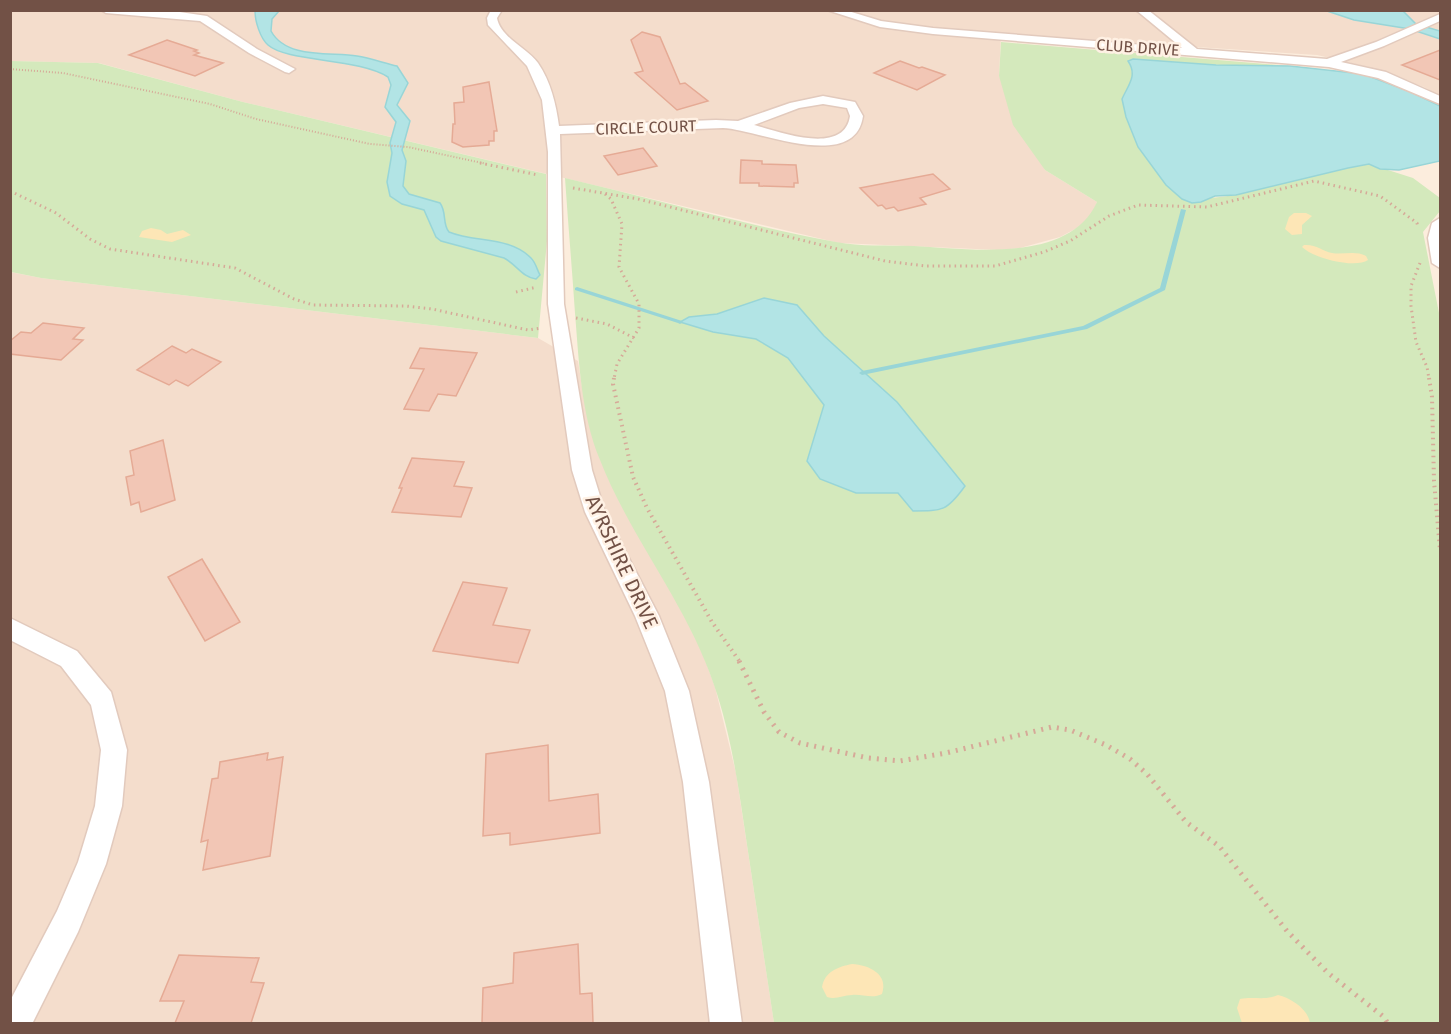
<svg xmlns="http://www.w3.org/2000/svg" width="1451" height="1034" font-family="'Fira Sans',sans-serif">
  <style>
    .residential { fill: #f4ddcc }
    .green { fill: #d4e9bc }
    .sand { fill: #fde6b6 }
    .water { fill: #b2e4e5; stroke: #98d5d7; stroke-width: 1.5 }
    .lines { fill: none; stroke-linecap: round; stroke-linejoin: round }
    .stream { fill: #98d5d7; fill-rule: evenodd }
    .building { fill: #f2c6b5; stroke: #e5aa95; stroke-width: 1.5 }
    .minor-casing { stroke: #e2cabd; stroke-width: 3 }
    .path-far3 { stroke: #d6a998; stroke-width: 2; stroke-dasharray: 1 2; stroke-linecap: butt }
    .path-far2 { stroke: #d6a998; stroke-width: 3; stroke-dasharray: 1.5 4; stroke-linecap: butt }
    .path-far1 { stroke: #d6a998; stroke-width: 4; stroke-dasharray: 1.5 4.5; stroke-linecap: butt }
    .path { stroke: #d6a998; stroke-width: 5; stroke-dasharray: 2 6; stroke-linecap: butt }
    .minor { fill: #fff; fill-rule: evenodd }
    .labels { text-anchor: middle; stroke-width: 5; stroke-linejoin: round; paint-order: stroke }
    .far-street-label { font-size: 16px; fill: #725146; stroke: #fff1e4 }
    .street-label { font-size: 20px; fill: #725146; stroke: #fff1e4 }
  </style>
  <rect width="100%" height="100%" fill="#fceddd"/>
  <g class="residential">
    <polygon points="11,10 1440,11 1440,96 1424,87 1369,67 1317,55 1001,34 999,76 1045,170 1097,202 1092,214 1079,227 1060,237 1020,248 999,250 839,243 243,102 99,63 11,61"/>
    <polygon points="10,272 41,278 538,338 578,361 582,387 678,603 698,641 715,687 736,773 774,1023 11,1023"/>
  </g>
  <g class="green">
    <path d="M 1001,42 L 1290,66 L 1222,65 L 1128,61 C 1136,74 1131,84 1123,96 L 1138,147 L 1175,193 L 1187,201 L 1236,195 L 1332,171 L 1369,164 L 1413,178 L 1440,198 L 1440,211 L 1423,232 L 1440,318 L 1440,1023 L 774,1023 C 765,964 756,904 747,845 C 739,791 732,737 714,685 C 687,604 631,539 600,460 C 581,414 579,362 575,313 C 572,268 568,223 565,178 C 655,199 745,225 836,242 C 861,247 888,245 914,246 C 969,249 1069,264 1097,202 L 1045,170 L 1013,125 L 999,76 Z"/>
    <polygon points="11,61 98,63 243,102 546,174 547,241 538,338 41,278 11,272"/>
  </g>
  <g class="sand">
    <polygon points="1294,213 1306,213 1312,216 1302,225 1302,234 1292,235 1285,229 1289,217"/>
    <polygon points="151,228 161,230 167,234 183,230 191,235 172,242 139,237 142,231"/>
    <path d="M 1304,245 C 1316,244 1322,251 1332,253 C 1344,255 1355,250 1366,256 L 1368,260 C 1355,269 1313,258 1302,247 Z"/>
    <path d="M 852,964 C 869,965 889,974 882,994 C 873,999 862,994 852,995 C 843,995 836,1000 827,997 L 822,987 C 825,971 838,967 852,964 Z"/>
    <path d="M 1278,995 C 1291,998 1308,1009 1310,1023 L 1242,1023 L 1237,1008 L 1240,999 C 1254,996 1264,1001 1278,995 Z"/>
  </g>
  <g class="water">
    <path d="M 255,11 L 279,11 L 272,19 L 271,31 C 286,59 330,52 357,56 C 370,58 384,63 397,66 L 408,83 L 397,105 L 410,121 L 402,150 L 406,161 L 403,186 L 409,194 L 440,203 C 447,212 442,224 449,232 C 476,243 509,236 531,258 C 536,263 537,270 540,275 L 536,279 C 523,278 516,264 504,258 L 441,241 L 436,237 L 424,210 L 402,204 L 390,196 L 387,182 L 392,153 L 390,143 L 396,122 L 385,107 L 391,85 L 388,77 C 358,58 287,62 268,45 C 260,38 255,21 255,11 Z"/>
    <polygon points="1327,11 1403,11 1416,24 1440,31 1440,39 1410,29 1354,20"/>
    <path d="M 1133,59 L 1216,65 L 1290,66 L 1363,74 L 1411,92 L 1440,106 L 1440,161 L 1399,170 L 1380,169 L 1369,164 L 1348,168 L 1236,195 L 1215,196 L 1201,202 L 1192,203 L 1182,199 L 1166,185 L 1138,147 L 1126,117 L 1122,99 C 1128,85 1138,76 1128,61 Z"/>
    <path d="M 764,298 L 797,305 L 824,336 L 897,402 L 965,486 C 947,511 943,511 913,511 L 898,493 L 856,493 L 820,479 L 807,461 L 824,405 L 788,358 L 756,339 L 713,332 L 680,322 L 689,317 L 717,314 Z"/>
  </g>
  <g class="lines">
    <g class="stream">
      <polygon points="1181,209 1186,210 1165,290 1087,329 862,375 859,373 862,371 1083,326 1160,288"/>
      <polygon points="577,287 682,321 683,322 680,324 678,323 575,290 575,288"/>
    </g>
  </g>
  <g class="building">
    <polygon points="642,32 660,37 680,84 685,83 708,101 677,110 635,73 643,71 631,40"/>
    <polygon points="167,40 197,50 194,51 199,53 194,55 223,63 195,76 129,55"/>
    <polygon points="1440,50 1440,80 1402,65"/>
    <polygon points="900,61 919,68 922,67 945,75 917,90 874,73"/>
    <polygon points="489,82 497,131 494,131 494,141 489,141 489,145 463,147 452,142 453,124 455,124 454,103 464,102 463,87"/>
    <polygon points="643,148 657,166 618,175 604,156"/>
    <polygon points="741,160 762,161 762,164 796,165 798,183 794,183 794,187 759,186 759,183 740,183"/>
    <polygon points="933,174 950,189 920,198 926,204 898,211 894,207 886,209 882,205 878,206 860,188"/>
    <polygon points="43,323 84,328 73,339 83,340 61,360 10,354 10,341 21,332 31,333"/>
    <polygon points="172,346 186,353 192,349 221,362 188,386 176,380 169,385 137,370"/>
    <polygon points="420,348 477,353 456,396 438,394 429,411 404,409 424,369 410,368"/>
    <polygon points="163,440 175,500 141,512 139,502 131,505 126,477 134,475 130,451"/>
    <polygon points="412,458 464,462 454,486 472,488 461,517 392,512 402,488 399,488"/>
    <polygon points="202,559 240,622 205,641 168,577"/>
    <polygon points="463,582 507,588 493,625 530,630 518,663 433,651"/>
    <polygon points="548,745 549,801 598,794 600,833 510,845 510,833 483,836 486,754"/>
    <polygon points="268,753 267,760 283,757 270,856 203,870 208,840 201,842 212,779 218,778 220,762"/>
    <polygon points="578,944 580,994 592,993 593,1023 482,1023 483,988 513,983 514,953"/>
    <polygon points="179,955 259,958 251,982 264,983 251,1023 175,1023 184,1001 160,1001"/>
  </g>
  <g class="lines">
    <g class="minor-casing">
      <g id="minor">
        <polygon points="101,10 166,10 207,16 257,49 295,69 289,73 285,72 249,53 200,21 106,13"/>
        <path d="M 491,10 L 502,10 L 497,18 C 500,37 527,48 538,63 C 551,82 556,104 559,126 L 716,120 L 738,121 L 790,103 L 823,96 L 855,102 L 863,116 C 855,174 756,129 723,128 L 560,134 L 564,304 L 592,470 L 605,512 L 659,616 L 689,691 L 709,782 L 742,1024 L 710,1024 L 683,782 L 665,691 L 635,616 L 585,512 L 572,470 L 548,304 L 548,152 L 542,100 L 527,66 L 488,25 L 487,18 ZM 823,104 L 847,108 L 850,116 C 844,157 777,131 754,125 L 799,108 Z"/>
        <polygon points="827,10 845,10 881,21 933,28 1182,48 1136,10 1148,10 1197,49 1327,59 1376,42 1440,14 1440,21 1384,46 1341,62 1386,72 1440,96 1440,104 1378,78 1329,67 933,34 880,27"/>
        <polygon points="1440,218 1440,268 1432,263 1428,238 1432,223"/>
        <polygon points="10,618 77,651 111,692 127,750 122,806 106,864 78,932 32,1024 10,1024 10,1001 57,911 78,862 95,806 101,750 91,705 61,666 10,640"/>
      </g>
    </g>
    <polyline class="path-far3" points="10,69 63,73 210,104 256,119 370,144 408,147 487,164"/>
    <g class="path-far2">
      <polyline points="480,163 538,175"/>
      <polyline points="573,188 638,199 885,261 926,266 995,266 1044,252 1070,241 1109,216 1138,205 1207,207 1314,181 1380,196 1417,223 1418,228"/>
      <polyline points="10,191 56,213 90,239 110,249 235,268 294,299 313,305 406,306 432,309 528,330 541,328"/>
      <polyline points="605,194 611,199 622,224 619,267 639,304 639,328 617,364 614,379"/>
      <polyline points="1420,263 1411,286 1411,306 1416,342 1427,367 1429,379"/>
      <polyline points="516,292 537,287"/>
      <polyline points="576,318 607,324 634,338"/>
    </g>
    <g class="path-far1">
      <polyline points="614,378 613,384 633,477 647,508 712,622 740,662"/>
      <polyline points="1429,378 1432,397 1434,481 1440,550"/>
    </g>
    <polyline class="path" points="739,661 764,712 779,732 800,743 868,758 900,761 946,753 1052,727 1070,730 1106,745 1130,759 1147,774 1186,822 1219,846 1287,931 1328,973 1384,1017 1388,1024"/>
    <use href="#minor" class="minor"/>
  </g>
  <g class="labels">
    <g class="far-street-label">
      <text transform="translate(1138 47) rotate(4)" y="6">CLUB DRIVE</text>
      <text transform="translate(646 127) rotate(-2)" y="6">CIRCLE COURT</text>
    </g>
    <g class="street-label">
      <text transform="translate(622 562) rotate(65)" y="7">AYRSHIRE DRIVE</text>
    </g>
  </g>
  <rect width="1451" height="1034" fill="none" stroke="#725146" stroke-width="24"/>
</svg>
